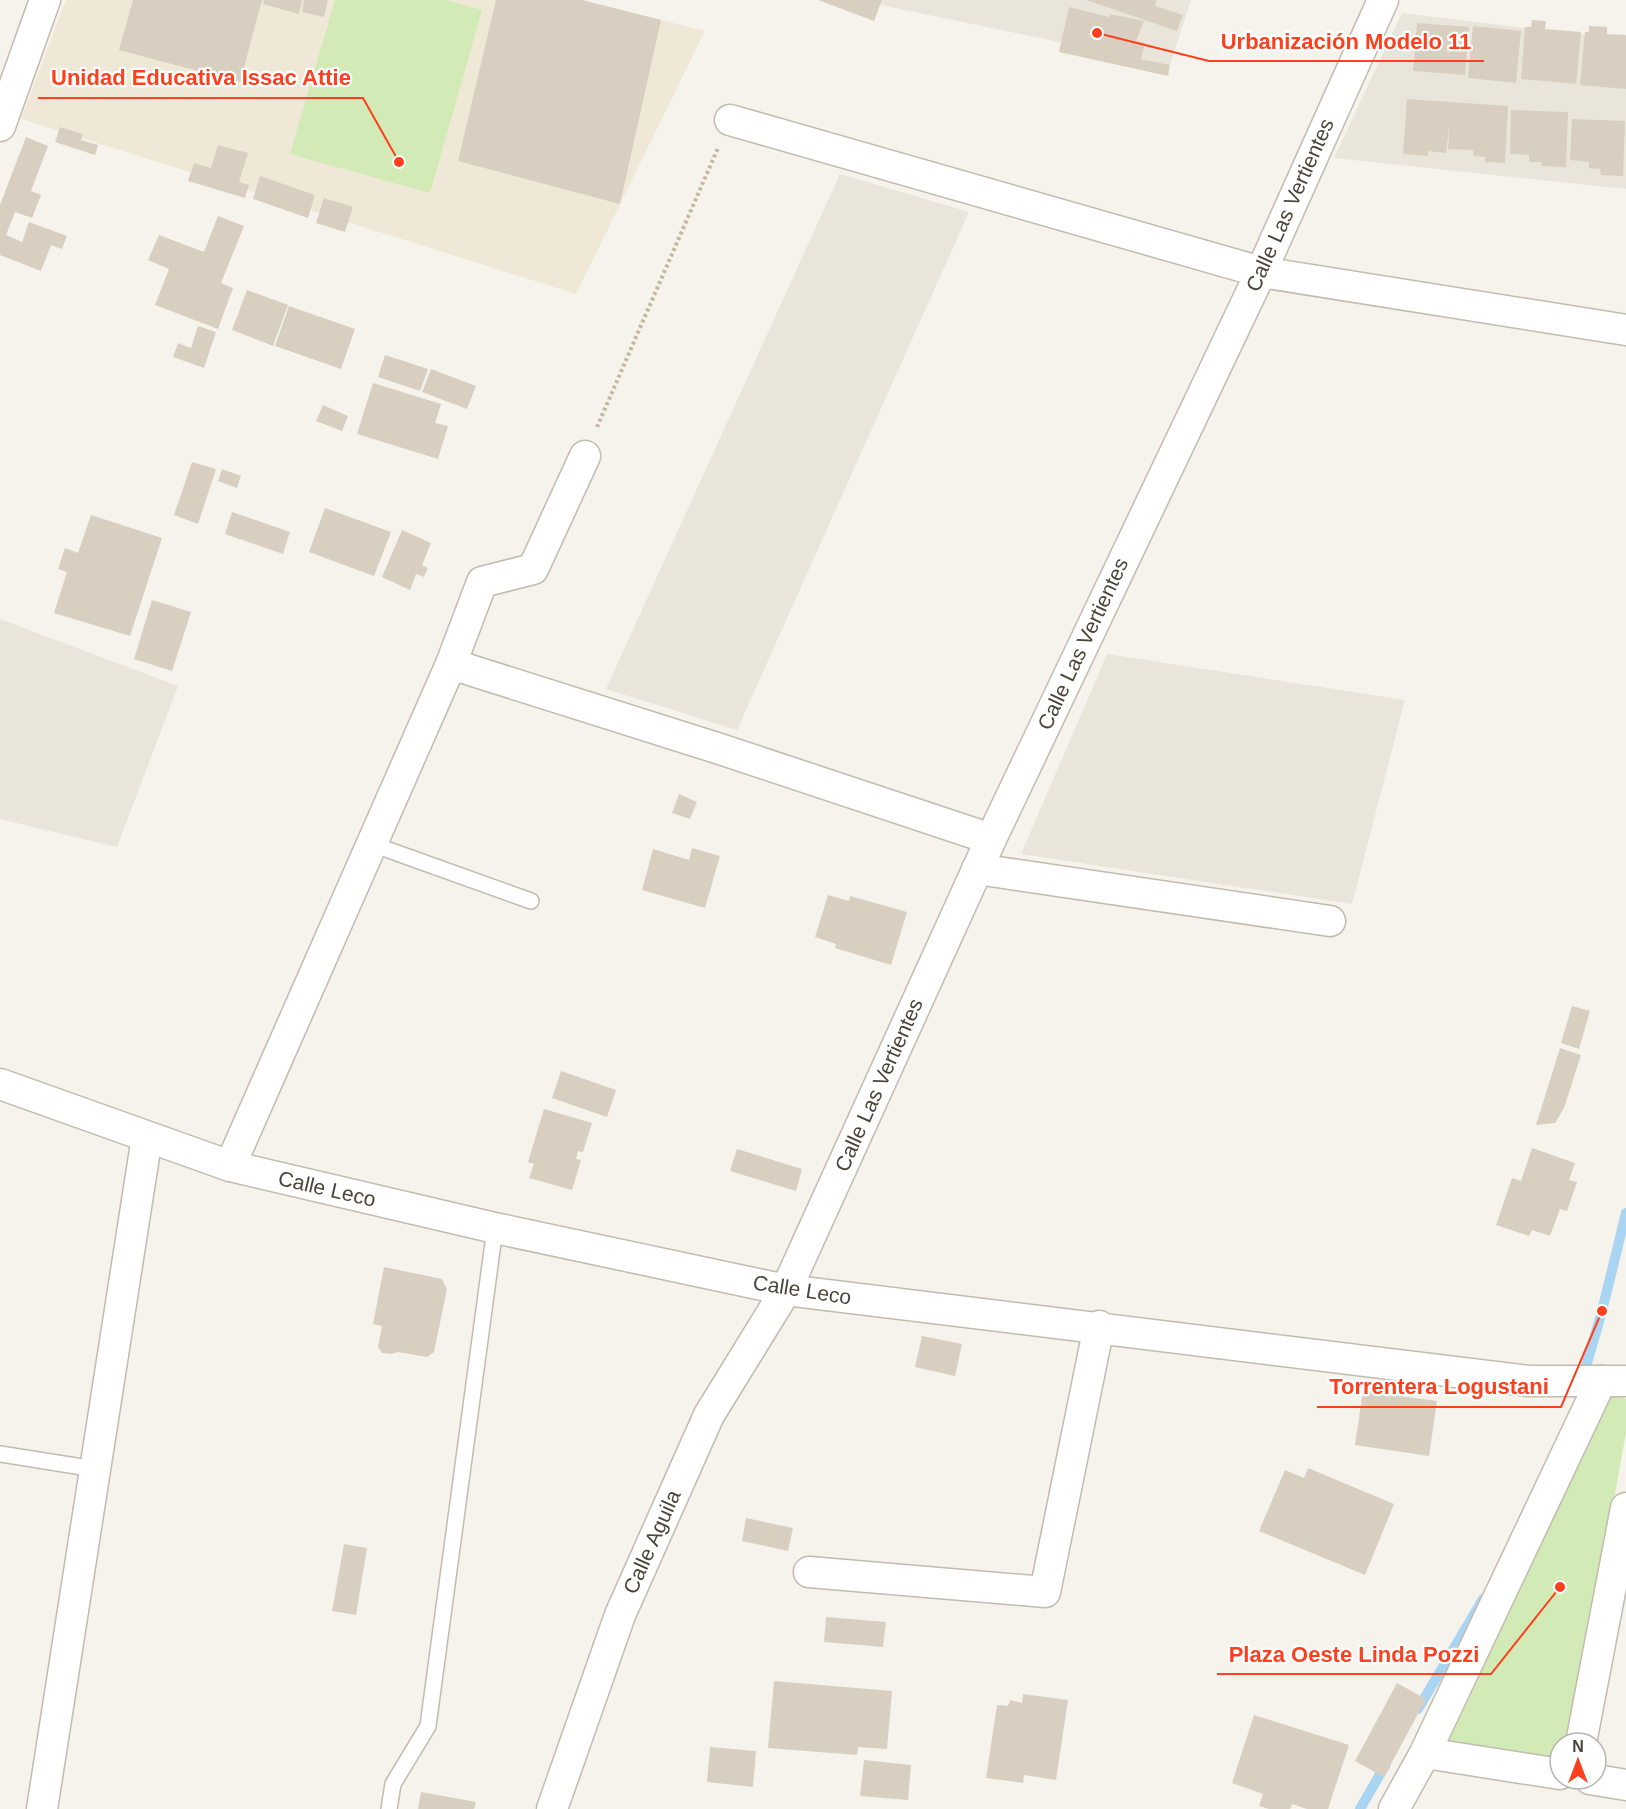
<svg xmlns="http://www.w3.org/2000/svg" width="1626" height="1809" font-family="Helvetica,sans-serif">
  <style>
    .residential { fill: #eae5da }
    .education { fill: #efe8d6 }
    .green { fill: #d2eab5 }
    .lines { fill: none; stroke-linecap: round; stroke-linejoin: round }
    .stream { stroke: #a9d4f2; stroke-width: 10 }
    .building { fill: #d8cfc1 }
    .service-casing { stroke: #c2bbae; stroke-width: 18 }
    .minor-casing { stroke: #c2bbae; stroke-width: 33 }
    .path { stroke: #c4b79f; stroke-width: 4; stroke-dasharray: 3 3; stroke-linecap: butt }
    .service { stroke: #fff; stroke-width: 15 }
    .minor { stroke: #fff; stroke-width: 30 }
    .labels { text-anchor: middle; stroke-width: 4.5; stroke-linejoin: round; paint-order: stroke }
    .street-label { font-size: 21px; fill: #4b4439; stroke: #fff }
    .leader { fill: none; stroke: #fc3f1d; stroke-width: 2 }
    .callout-dot { fill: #fc3f1d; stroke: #fff; stroke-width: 2 }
    .callout-label { font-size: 22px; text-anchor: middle; font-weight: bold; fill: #fc3f1d; stroke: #fff; stroke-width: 4.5; stroke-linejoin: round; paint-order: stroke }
  </style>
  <rect width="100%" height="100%" fill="#f6f3ec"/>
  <g class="residential">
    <polygon points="857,0 1191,0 1170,65"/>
    <polygon points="1402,13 1626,40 1626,189 1334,158"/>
    <polygon points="840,174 969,212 737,730 606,689"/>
    <polygon points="0,619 178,686 117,847 0,819"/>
    <polygon points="1107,654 1405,700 1352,904 1021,854"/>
  </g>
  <polygon class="education" points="66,0 582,0 705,31 576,294 21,119"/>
  <g class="green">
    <polygon points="335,0 446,0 482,10 430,193 290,154"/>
    <polygon points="1612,1395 1626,1399 1626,1432 1571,1743 1560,1743 1560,1762 1448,1743"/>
  </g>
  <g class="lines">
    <g class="stream">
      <polyline points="1585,1370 1602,1311 1626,1213"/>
      <polyline points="1418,1709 1483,1599"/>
      <polyline points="1360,1809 1386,1764"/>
    </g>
  </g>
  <g class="building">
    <polygon points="133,0 262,0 240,82 119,50"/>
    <polygon points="264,0 302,0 299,14 263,4"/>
    <polygon points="304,0 328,0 324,17 302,12"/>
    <polygon points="496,0 582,0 661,20 620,204 458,161"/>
    <polygon points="818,0 882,0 874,21"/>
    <polygon points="1086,0 1157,0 1155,6 1183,15 1177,31"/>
    <polygon points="1069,7 1109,17 1110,14 1144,21 1136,41 1145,43 1141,59 1170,65 1168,76 1059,52"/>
    <polygon points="1532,20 1546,21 1545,29 1581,32 1576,84 1521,79 1525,27 1531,27"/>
    <polygon points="1417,23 1469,27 1465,75 1413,71"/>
    <polygon points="1473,26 1521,31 1516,83 1468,78"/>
    <polygon points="1589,26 1607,27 1607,34 1626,35 1626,89 1580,85 1585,32 1589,32"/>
    <polygon points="1407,99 1508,106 1505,163 1485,162 1485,157 1473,156 1473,150 1448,149 1450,120 1446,153 1428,151 1428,156 1403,154"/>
    <polygon points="1511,110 1568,112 1566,167 1541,166 1541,162 1529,162 1529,155 1510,154"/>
    <polygon points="1572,119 1625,121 1623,176 1601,175 1600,169 1589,168 1589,162 1570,160"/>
    <polygon points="60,127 83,134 81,140 98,145 95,155 55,142"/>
    <polygon points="26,137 48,146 31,191 41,195 32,218 15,212 6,235 22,242 29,222 67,236 62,249 51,245 41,271 0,255 0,205"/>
    <polygon points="218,145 248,153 239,182 249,185 245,198 188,181 194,163 211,168"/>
    <polygon points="260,176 315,195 308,218 253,199"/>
    <polygon points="324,198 353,207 345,232 316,223"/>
    <polygon points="218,216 244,226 221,283 233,288 218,329 155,305 169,269 148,260 159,235 204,252"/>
    <polygon points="247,290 288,305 273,346 232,330"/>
    <polygon points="289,306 355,329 341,369 275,346"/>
    <polygon points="198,326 216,332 204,368 173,357 178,343 191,348"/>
    <polygon points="385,355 428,369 420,391 378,377"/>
    <polygon points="431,369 476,386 467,409 422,392"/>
    <polygon points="373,383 441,404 435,423 448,426 438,459 357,434"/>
    <polygon points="323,405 348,416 342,431 316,421"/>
    <polygon points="192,462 216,469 198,524 174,515"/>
    <polygon points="222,469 241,476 237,488 218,481"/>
    <polygon points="325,508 391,532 374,576 309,552"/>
    <polygon points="232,512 290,532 283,554 225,534"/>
    <polygon points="91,515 162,538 130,636 54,613 67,572 58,569 65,548 78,553"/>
    <polygon points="402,530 431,543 422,565 428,568 424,577 416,574 410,590 382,577"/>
    <polygon points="152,600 191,612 172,671 134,659"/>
    <polygon points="679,794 697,802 690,819 672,813"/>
    <polygon points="692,848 720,856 705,908 642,890 653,849 689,860"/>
    <polygon points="828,895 849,901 850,896 907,912 891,965 835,948 836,944 815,937"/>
    <polygon points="1572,1006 1590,1011 1579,1049 1561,1043"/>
    <polygon points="1560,1048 1581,1055 1564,1108 1555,1123 1536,1125"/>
    <polygon points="561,1071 616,1090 607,1117 552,1098"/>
    <polygon points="544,1109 592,1123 583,1152 578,1151 576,1159 581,1160 572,1190 529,1178 534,1164 528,1162"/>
    <polygon points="1532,1148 1575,1163 1569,1180 1577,1182 1567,1211 1560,1209 1550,1236 1532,1230 1529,1236 1496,1225 1512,1178 1521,1181"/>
    <polygon points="737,1149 802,1169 796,1191 730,1171"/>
    <polygon points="384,1267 442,1279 447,1289 434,1352 427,1357 398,1352 391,1354 382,1353 378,1347 382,1326 373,1324"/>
    <polygon points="922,1336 962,1344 955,1376 915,1367"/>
    <polygon points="1363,1391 1437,1401 1429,1456 1355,1445"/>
    <polygon points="1308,1468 1394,1504 1365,1575 1259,1531 1285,1470 1304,1478"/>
    <polygon points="746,1518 793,1528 788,1551 742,1541"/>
    <polygon points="344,1544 367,1548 356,1615 332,1611"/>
    <polygon points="826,1617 886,1622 883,1647 824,1642"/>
    <polygon points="774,1681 892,1691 887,1749 858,1747 857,1755 768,1748"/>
    <polygon points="1397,1683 1426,1699 1384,1777 1355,1761"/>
    <polygon points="1023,1694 1068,1700 1056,1780 1024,1775 1023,1783 986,1778 997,1705 1008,1706 1010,1700 1022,1703"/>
    <polygon points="1254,1715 1349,1745 1328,1809 1307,1809 1292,1804 1290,1809 1269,1809 1259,1806 1263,1794 1232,1783"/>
    <polygon points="710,1747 756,1751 753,1787 707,1782"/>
    <polygon points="864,1760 911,1765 908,1800 860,1796"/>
    <polygon points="421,1792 476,1802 474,1809 418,1809"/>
  </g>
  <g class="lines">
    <g class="service-casing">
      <g id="service">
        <polyline points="372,844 531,901"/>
        <polyline points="0,1454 95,1469"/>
        <polyline points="389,1809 393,1784 428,1726 495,1228"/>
      </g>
    </g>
    <g class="minor-casing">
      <g id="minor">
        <polyline points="730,120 1261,272 1626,330"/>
        <polyline points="0,126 45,0"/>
        <polyline points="451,664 720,749 991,839"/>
        <polyline points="977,869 1330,921"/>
        <polyline points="0,1084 230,1166 495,1228 786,1290 1529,1381 1626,1381"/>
        <polyline points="230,1166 451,664 482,582 533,569 585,456"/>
        <polyline points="809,1572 1045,1592 1099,1326"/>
        <polyline points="1581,1743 1626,1508"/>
        <polyline points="1425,1753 1560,1774"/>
        <polyline points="1590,1779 1626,1785"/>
        <polyline points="42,1809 147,1137"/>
        <polyline points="552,1809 620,1615 709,1415 786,1290 991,839 1261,272 1383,0"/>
        <polyline points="1394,1809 1425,1753 1601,1381"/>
      </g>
    </g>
    <polyline class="path" points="597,427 718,148"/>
    <use href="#service" class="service"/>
    <use href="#minor" class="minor"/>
  </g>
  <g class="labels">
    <g class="street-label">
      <text transform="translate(1290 205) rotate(-66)" y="7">Calle Las Vertientes</text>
      <text transform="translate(1083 644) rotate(-65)" y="7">Calle Las Vertientes</text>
      <text transform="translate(879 1085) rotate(-66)" y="7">Calle Las Vertientes</text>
      <text transform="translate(327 1189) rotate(13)" y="7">Calle Leco</text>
      <text transform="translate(802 1290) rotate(9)" y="7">Calle Leco</text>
      <text transform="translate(652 1542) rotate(-66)" y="7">Calle Aguila</text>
    </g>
  </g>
  <path class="leader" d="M1097 33L1209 61H1484M399 162L363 98H38M1602 1311L1561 1407H1317M1560 1587L1491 1674H1217"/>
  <g class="callout-dot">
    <circle cx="1097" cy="33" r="6"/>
    <circle cx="399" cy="162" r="6"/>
    <circle cx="1602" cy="1311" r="6"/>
    <circle cx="1560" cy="1587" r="6"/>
  </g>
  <g class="callout-label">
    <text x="1346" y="49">Urbanización Modelo 11</text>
    <text x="201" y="85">Unidad Educativa Issac Attie</text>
    <text x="1439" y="1394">Torrentera Logustani</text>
    <text x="1354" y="1662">Plaza Oeste Linda Pozzi</text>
  </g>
  <g transform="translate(1578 1761)"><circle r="28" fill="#ffffff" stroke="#b7b4b0" stroke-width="1.5"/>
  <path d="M0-4.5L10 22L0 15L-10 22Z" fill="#fc3f1d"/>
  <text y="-9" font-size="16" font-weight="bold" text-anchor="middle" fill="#4b4439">N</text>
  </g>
</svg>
